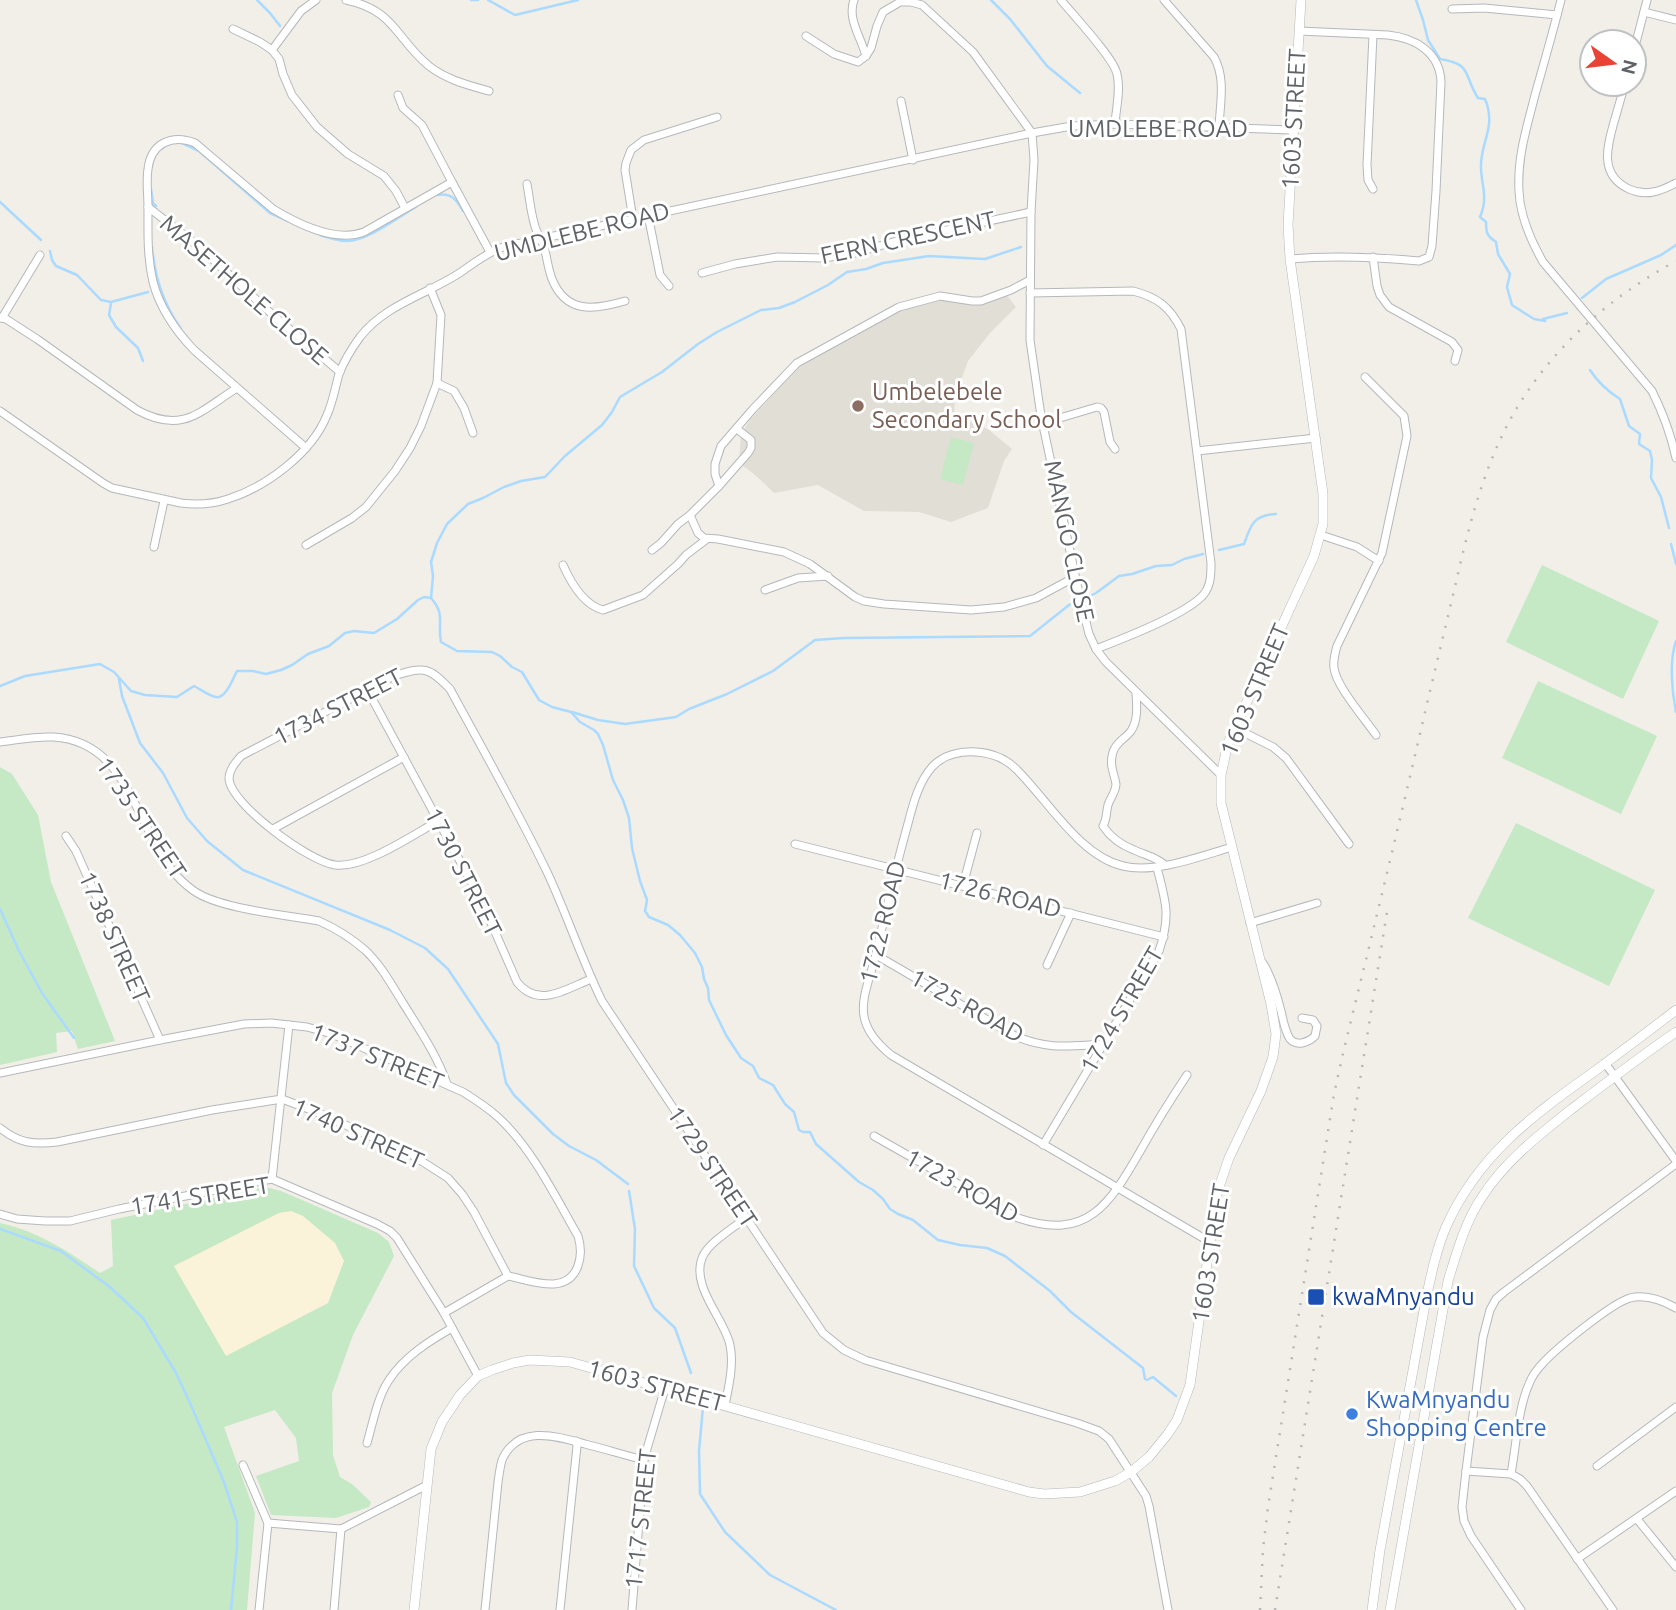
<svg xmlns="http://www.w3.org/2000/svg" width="1676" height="1610" font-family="Ubuntu,sans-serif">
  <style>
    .education { fill: #e1ded6 }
    .green { fill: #c5e8c5 }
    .sand { fill: #fbf3d9 }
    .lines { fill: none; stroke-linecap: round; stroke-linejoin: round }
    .stream { stroke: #aadaff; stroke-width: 2.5 }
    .minor-casing { stroke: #b5b8bc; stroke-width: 9 }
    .tertiary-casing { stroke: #b5b8bc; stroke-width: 10 }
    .minor { stroke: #fff; stroke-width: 7 }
    .tertiary { stroke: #fff; stroke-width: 9 }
    .rail { stroke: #b6b7b8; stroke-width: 2.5; stroke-dasharray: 2 9; stroke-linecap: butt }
    .education-dot { fill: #8d6e63; stroke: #fff; stroke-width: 2.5 }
    .transit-dot { fill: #1a4fb4; stroke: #fff; stroke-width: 2.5 }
    .shop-dot { fill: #3f7fe0; stroke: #fff; stroke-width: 2.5 }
    .labels { text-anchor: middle; stroke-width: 6; stroke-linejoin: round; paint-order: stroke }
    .street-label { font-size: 24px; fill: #5f6368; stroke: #fff }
    .education-label { font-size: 24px; fill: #785e54; stroke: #fff; text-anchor: start }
    .transit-label { font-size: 24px; fill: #164399; stroke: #fff; text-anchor: start }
    .shop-label { font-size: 24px; fill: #366cbe; stroke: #fff; text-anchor: start }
  </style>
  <rect width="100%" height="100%" fill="#f1efe8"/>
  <polygon class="education" points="1006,294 1016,307 990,333 968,361 955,397 954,415 988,429 1012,449 1004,461 988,508 951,522 919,512 864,511 818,485 774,493 754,474 739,463 741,434 750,420 799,366 893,312 934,299 976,305"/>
  <g class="green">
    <polygon points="951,437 974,443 963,485 940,479"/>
    <polygon points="1542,565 1659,621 1623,699 1506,642"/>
    <polygon points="1538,681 1657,736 1621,814 1502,758"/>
    <polygon points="0,767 12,774 38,815 51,882 115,1041 78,1049 72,1031 56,1033 57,1052 0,1065"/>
    <polygon points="1516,823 1655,890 1609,986 1468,918"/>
    <path d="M 260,1188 L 269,1188 L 281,1191 L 378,1233 L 389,1242 L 394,1256 L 353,1335 L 332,1393 L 333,1455 L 340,1477 L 352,1484 L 371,1502 L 369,1507 L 336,1518 L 271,1515 L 256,1476 L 299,1461 L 296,1438 L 275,1410 L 224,1427 L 255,1513 L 247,1610 L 0,1610 L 0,1223 C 40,1232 67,1251 100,1273 L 113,1266 L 111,1220 Z"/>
  </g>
  <polygon class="sand" points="291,1211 303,1216 335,1243 344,1261 328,1303 226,1356 174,1266 279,1213"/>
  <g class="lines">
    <g class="stream">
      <polyline points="257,0 270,13 280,26"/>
      <polyline points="471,0 478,0"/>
      <polyline points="488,0 515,15 578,0"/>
      <polyline points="991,0 1010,19 1047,66 1080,93"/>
      <path d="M 1416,0 L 1423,20 L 1428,40 L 1440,59 C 1473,64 1463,75 1478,98 L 1485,99 C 1497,128 1480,141 1481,168 C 1481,179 1485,190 1484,201 C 1484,206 1482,212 1480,217 L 1486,222 C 1486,233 1487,236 1496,242 L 1498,254 L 1510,274 L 1507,287 L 1512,305 L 1534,319 L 1545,321"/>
      <polyline points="182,143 199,151 270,213 288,221"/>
      <polyline points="151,189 153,203 156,206"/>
      <path d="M 437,195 C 451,192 457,200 463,211"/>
      <polyline points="0,202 41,240"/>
      <path d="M 320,235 C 329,238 338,241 347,241 C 368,241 398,217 416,207"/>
      <path d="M 152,247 C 155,278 163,303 181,329"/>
      <polyline points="50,251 52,260 56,266 77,275 101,300 111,302 148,292"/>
      <polyline points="1582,298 1606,279 1661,255 1676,245"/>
      <polyline points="111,303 109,315 116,327 138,348 143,361"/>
      <polyline points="1543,319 1567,313"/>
      <path d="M 1590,370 C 1597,381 1609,392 1620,399 L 1629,426 L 1640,434 L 1639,444 L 1650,451 L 1652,460 L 1651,478 L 1661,497 L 1669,528"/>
      <polyline points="1671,544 1676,564"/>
      <path d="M 1219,550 L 1244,544 C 1251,524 1254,515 1276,514"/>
      <polyline points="431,598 433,576 431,562 437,543 447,524 468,504 483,498 504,487 521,481 545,477 565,456 602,425 612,412 620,397 662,372 698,344 717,332 761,310 779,308 795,302 828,285 847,272 866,269 883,263 929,256 985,259 1021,247"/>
      <polyline points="1086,598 1096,593 1119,576 1132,574 1156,566 1172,565 1184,559 1203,554"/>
      <path d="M 1676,641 C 1669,661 1672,692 1676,712"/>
      <polyline points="119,679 122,696 140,743 163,773 187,818 207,841 243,870 390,930 425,948 448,969 498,1044 506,1083 514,1095 553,1134 569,1146 596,1160 628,1184"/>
      <path d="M 0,686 L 25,676 L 100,664 L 114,672 L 131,691 L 145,695 L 177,697 L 194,686 C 200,689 209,696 216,697 C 226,699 233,678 237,671 L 253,671 L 266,674 L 281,670 L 292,665 L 308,654 L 329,646 L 345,633 L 354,631 L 374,633 L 397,619 L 418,600 L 424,597 L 431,598 C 446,615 437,623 441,642 L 457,651 L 492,652 L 500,656 L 512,667 L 522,672 L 539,700 L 552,707 L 571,712 L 580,722 L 594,730 L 598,734 L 603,745 L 613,780 L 623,800 L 629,818 L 632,848 L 640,881 L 647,900 L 645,911 L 649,917 L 668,925 L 680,935 L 695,953 L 702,967 L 704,979 L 708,988 L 709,1000 L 726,1035 L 741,1058 L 753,1066 L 759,1078 L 773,1085 L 785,1104 L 794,1112 L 799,1130 L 803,1132 L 810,1132 L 816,1144 L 859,1182 L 873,1190 L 883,1199 L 890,1209 L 898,1214 L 913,1220 L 938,1240 L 960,1245 L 987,1248 L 1005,1256 L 1050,1291 L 1071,1312 L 1143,1368 L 1145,1379 L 1147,1380 L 1153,1377 L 1176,1396"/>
      <polyline points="572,712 598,720 625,724 676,717 689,709 727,694 773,671 815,640 844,638 1030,636 1069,605 1076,602"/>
      <polyline points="0,909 19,951 42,993 74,1038"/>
      <polyline points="629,1191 635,1229 634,1266 654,1308 675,1328 691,1373"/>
      <polyline points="0,1229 61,1251 110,1287 143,1318 176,1373 190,1403 224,1482 237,1522 237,1547 231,1610"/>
      <polyline points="703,1407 699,1451 700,1494 725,1532 770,1575 836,1610"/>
    </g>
    <g class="minor-casing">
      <g id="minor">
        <path d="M 346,0 C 395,10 396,39 429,66 C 447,80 468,85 489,91"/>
        <path d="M 854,0 C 847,19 861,37 866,56"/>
        <path d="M 1061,0 C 1073,15 1114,58 1117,74 C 1121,90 1116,108 1115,124"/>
        <path d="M 1164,0 L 1214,57 C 1226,78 1220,104 1219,127"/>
        <path d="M 1561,0 C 1553,32 1544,63 1535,95 C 1527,127 1517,157 1519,191 C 1520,216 1531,241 1543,262 L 1652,391 C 1663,413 1671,435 1676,458"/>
        <polyline points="1452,9 1484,8 1557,15"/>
        <polyline points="1644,12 1676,20"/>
        <polyline points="233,29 260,42 272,50 301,11 316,0"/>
        <polyline points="806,36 834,54 858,62 866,56 871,48 877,26 883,12 900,2 911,2 922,5 973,52 1032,133 1034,160 1031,212 1030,340 1041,416 1079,593 1089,634 1096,649 1106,662 1221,775"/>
        <polyline points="272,50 279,59 283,74 292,95 317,127 348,154 384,176 396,191 405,208"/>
        <polyline points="1634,50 1647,0"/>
        <path d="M 1625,84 C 1621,97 1618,109 1614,122 C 1607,147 1599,175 1629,189 C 1646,197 1661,191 1676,183"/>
        <polyline points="398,95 403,108 422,125 452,182"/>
        <polyline points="901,101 913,160"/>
        <path d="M 527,184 C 530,200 531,218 537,232 C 539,237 542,242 544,247 C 547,257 548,269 552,279 C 566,314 594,310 625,301"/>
        <polyline points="1373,189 1368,180 1367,165 1373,35"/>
        <polyline points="148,207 198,246 274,316 340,372"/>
        <polyline points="648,215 660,275 669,286"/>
        <polyline points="633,219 625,170 626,163 631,150 644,140 717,117"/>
        <polyline points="1373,257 1377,286 1380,295 1389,307 1452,342 1458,350 1455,361"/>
        <path d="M 1290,259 C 1334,255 1375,257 1419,261 L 1429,257 L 1432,246 L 1436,191 L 1441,82 C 1440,53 1416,38 1388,35 L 1299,31"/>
        <polyline points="702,273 735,264 777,257 824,258 855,253 900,240 1031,212"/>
        <path d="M 1030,293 L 1133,291 C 1157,297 1170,307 1181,329 L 1211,563 C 1211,574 1211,585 1204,594 C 1188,614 1122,639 1096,649"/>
        <path d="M 0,318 L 6,319 L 37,339 L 137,410 C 183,435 200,411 237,388"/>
        <polyline points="2,318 40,255"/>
        <path d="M 1365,377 L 1404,416 L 1407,436 L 1382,553 L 1337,646 C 1335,653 1333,661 1334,668 C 1336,686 1365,719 1376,735"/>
        <polyline points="437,383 454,391 464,408 473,433"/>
        <path d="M 0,411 L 103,483 L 112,488 L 181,503 C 196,505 213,504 228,499 C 266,487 312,453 327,415 C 333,402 335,388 339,374 C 344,361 352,348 360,337 C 385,305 425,295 458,274 C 473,264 486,253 503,247 L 1032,133 L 1072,126 L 1115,124 L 1294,130"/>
        <polyline points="1043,423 1097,407 1101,408 1104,412 1110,442 1115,449"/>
        <path d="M 306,448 L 194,350 C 175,330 160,309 153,282 C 147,257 148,232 148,207 C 148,195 146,181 148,169 C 151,143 172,134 195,143 L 273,209 C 298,224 335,243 364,232 L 452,182 L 490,252"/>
        <polyline points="1197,451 1316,438"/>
        <polyline points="719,486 715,474 715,464 721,446 753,409 797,363 899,307 940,296 972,301 981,301 1011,290 1030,280"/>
        <polyline points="690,515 698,533 704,538 718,539 784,552 810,564 855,597 864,601 884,604 971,610 1004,607 1036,598 1075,577"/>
        <polyline points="1321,535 1357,547 1379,561"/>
        <polyline points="306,545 352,518 366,507 395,471 410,448 421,426 437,383 441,315 430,288"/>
        <polyline points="154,547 164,501"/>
        <polyline points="652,550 661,543 678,524 690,515 719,486 748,453 751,448 751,440 737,429"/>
        <path d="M 563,565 C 571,583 584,605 603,610 L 643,595 L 678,564 L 686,555 L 707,539"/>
        <polyline points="765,590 798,578 828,576"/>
        <path d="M 368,691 L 481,900 L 517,982 C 538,1009 566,989 591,979"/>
        <path d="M 1136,694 C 1137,706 1138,721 1131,731 C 1125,739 1116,742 1113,752 C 1109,766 1114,772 1116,784 C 1116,792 1110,798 1108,805 C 1106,813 1107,819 1103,826 C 1111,838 1121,845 1134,850 C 1145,855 1156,857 1165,865"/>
        <polyline points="1235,728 1273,747 1286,758 1349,844"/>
        <path d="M 0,742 C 17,740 36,736 53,737 C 112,740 128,792 152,837 C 163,859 174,877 194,891 C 220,909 286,915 319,921 C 335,928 351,938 365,950 C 381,965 391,984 403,1003 C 419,1029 437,1055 447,1084"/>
        <path d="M 438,821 C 413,835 363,869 335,865 C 310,862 231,805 229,779 C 229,770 235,763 241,756 L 394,676 C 424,666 429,667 450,689 C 483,750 518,811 548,874 C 567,915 582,960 602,1001 L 823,1333 L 844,1350 L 865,1360 L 1077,1423 L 1099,1431 L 1109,1439 L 1146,1496 L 1149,1506 L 1168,1610"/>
        <polyline points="273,829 404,757"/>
        <polyline points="66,836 76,851 160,1040"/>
        <polyline points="795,844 1164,937"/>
        <polyline points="963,885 977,833"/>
        <polyline points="1250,923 1317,903"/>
        <path d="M 876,955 L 1015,1036 C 1049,1050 1068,1046 1103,1044"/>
        <path d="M 1263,963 C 1272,978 1277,995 1281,1011 C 1283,1019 1285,1032 1290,1039 C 1297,1047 1309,1042 1315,1036 L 1317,1026 L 1313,1020 L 1302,1018"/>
        <polyline points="1047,965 1071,913"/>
        <polyline points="1605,1063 1676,1161"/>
        <path d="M 0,1073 L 160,1040 L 244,1024 L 271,1023 L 307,1027 L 332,1034 L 463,1092 C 476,1100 488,1108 499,1118 C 533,1150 555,1196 578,1236 C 584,1256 579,1282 554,1284 C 539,1285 523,1279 508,1276"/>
        <path d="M 0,1128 C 19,1143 33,1145 57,1142 L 212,1110 L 282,1099 L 319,1113 L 412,1155 L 448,1178 L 462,1194 L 474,1212 L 508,1276"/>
        <path d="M 874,1136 L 1018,1218 C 1089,1242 1110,1203 1142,1148 C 1156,1123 1171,1099 1187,1075"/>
        <path d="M 1043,1145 L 1159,951 C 1171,916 1166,902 1157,868"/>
        <polyline points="272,1179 289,1025"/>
        <polyline points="0,1214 17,1219 45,1221 70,1221 119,1209 272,1179 377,1224 390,1231 397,1238 444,1313 478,1376"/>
        <path d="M 1210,1242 L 891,1055 C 847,1019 866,996 877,950 C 886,910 895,870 906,831 C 912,809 917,784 932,767 C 943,755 960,751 976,752 C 992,753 1007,759 1018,771 C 1049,802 1080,856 1123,866 C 1155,874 1201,856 1232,847"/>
        <polyline points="444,1313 508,1276"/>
        <path d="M 725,1405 C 729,1386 734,1364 730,1345 C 724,1318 691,1287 702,1258 C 708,1243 733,1228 746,1218"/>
        <path d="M 367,1443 C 373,1423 377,1398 389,1380 C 404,1357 429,1341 452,1328"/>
        <polyline points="243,1465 268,1523 259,1610"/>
        <polyline points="1597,1466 1676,1407"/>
        <polyline points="1466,1471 1511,1474 1520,1479 1527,1486 1613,1610"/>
        <path d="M 1511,1474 C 1516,1447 1518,1408 1529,1384 C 1532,1376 1537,1369 1544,1362 C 1558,1347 1612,1303 1630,1298 C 1646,1294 1662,1300 1676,1308"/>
        <polyline points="1637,1519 1676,1567"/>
        <polyline points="268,1523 341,1529 427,1485"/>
        <polyline points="1577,1559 1676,1491"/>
        <polyline points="334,1610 341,1529"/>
        <path d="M 485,1610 L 498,1482 C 499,1475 500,1467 502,1460 C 518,1424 556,1436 585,1444 C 605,1449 624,1455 644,1460"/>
        <polyline points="560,1610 577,1446 576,1441"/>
        <polyline points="632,1610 644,1459 665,1388"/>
        <polyline points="1521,1610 1471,1536 1464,1521 1462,1507 1466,1471 1483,1337 1490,1310 1496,1299 1504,1292 1676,1164"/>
      </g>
    </g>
    <g class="tertiary-casing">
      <g id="tertiary">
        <polyline points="414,1610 431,1449 442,1422 460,1395 478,1376 492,1370 513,1363 530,1360 570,1362 1029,1492 1044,1494 1080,1492 1115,1481 1131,1472 1149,1457 1167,1435 1177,1420 1190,1385 1217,1193 1229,1158 1261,1091 1273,1057 1276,1034 1271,1004 1221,803 1221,775 1228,743 1314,556 1323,524 1323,494 1290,259 1288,225 1301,0"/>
        <path d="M 1372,1610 L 1380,1550 L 1427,1294 C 1432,1271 1437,1248 1446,1227 C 1478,1155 1533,1115 1595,1071 C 1622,1051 1649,1031 1676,1010"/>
        <path d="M 1390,1610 L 1448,1281 C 1457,1252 1465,1222 1482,1197 C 1505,1161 1540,1134 1573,1108 C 1607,1082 1641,1056 1676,1032"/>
      </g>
    </g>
    <use href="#minor" class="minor"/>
    <use href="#tertiary" class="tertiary"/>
    <g class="rail">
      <path d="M 1260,1610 L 1263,1549 L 1268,1507 L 1334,1094 C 1347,1033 1363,974 1377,914 C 1394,845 1410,777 1426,708 C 1435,670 1444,633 1453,595 C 1468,530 1483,464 1518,406 C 1557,343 1612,296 1676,261"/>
      <polyline points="1275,1610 1387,912"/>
    </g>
  </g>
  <circle class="education-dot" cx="858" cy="406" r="7"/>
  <rect class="transit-dot" x="1307" y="1288" width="18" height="18" rx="3.5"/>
  <circle class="shop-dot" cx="1352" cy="1414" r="7"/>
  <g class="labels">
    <g class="street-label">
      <text transform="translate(1294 119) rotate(-87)" y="8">1603 STREET</text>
      <text x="1158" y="137">UMDLEBE ROAD</text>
      <text transform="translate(582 232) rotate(-14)" y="8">UMDLEBE ROAD</text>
      <text transform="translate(908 238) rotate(-12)" y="8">FERN CRESCENT</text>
      <text transform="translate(244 290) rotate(41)" y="8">MASETHOLE CLOSE</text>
      <text transform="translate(1069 541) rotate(78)" y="8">MANGO CLOSE</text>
      <text transform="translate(1255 690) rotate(-67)" y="8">1603 STREET</text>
      <text transform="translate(338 707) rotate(-27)" y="8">1734 STREET</text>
      <text transform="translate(141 818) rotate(56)" y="8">1735 STREET</text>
      <text transform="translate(463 872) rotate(63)" y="8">1730 STREET</text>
      <text transform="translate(1000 895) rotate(14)" y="8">1726 ROAD</text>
      <text transform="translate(883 922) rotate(-76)" y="8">1722 ROAD</text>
      <text transform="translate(114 937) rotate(66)" y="8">1738 STREET</text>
      <text transform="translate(967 1006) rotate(29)" y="8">1725 ROAD</text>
      <text transform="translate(1122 1010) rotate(-60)" y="8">1724 STREET</text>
      <text transform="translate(377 1057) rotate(22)" y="8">1737 STREET</text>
      <text transform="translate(358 1134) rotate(24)" y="8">1740 STREET</text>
      <text transform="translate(712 1167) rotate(56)" y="8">1729 STREET</text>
      <text transform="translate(962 1186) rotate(29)" y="8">1723 ROAD</text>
      <text transform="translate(200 1196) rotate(-9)" y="8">1741 STREET</text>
      <text transform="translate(1211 1253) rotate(-81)" y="8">1603 STREET</text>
      <text transform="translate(656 1386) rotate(15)" y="8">1603 STREET</text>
      <text transform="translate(641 1519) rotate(-84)" y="8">1717 STREET</text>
    </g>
    <g class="education-label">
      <text x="872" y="400">Umbelebele<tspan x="872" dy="28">Secondary School</tspan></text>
    </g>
    <g class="transit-label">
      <text x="1332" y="1305">kwaMnyandu</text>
    </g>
    <g class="shop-label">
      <text x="1366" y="1408">KwaMnyandu<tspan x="1366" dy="28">Shopping Centre</tspan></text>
    </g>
  </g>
  <g transform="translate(1613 63) rotate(104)"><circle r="33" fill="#ffffff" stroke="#bfc1c3" stroke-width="2"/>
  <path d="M0-5L12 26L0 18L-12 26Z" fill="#ea4335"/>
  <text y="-10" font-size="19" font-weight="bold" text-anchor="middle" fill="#5f6368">N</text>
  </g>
</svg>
